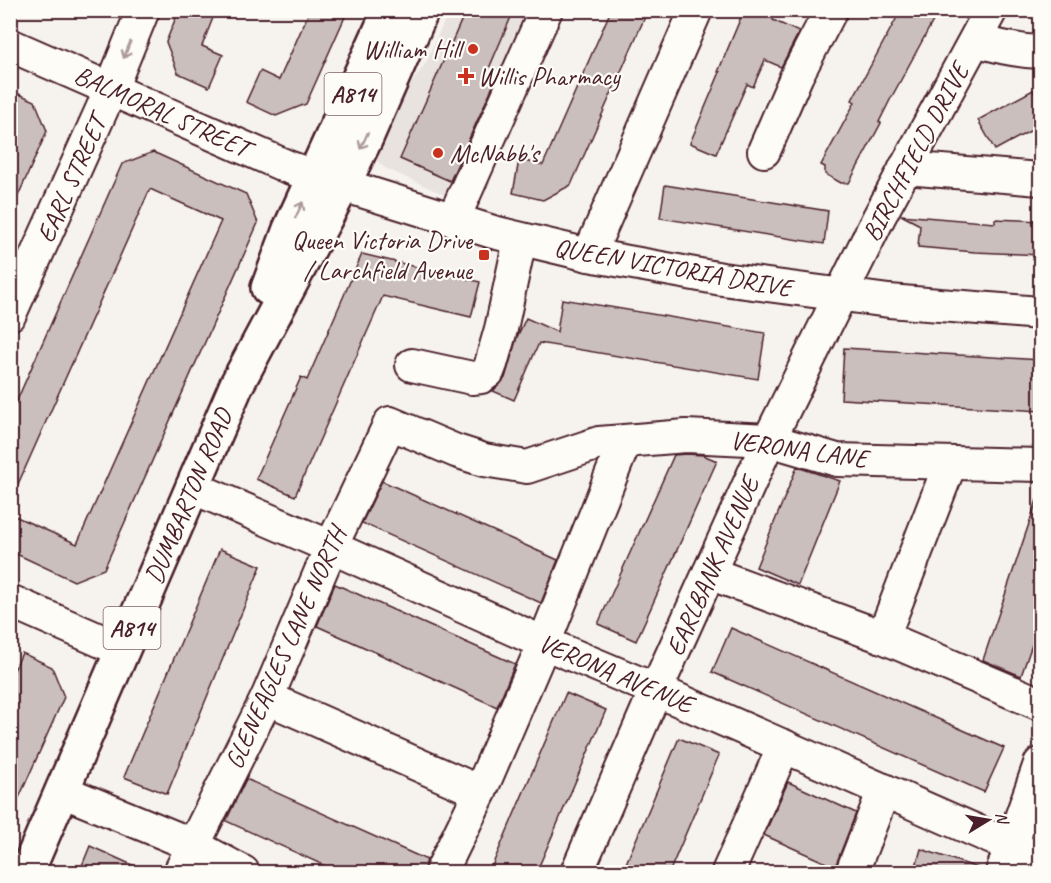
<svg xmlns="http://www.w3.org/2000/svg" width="1051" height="883" font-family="Caveat,sans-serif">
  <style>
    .built { fill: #e9e3e0 }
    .building { fill: #cbbfbe; stroke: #4a1f2b; stroke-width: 1.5 }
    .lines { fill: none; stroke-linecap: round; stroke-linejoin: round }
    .minor-casing { stroke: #4a1f2b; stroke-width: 36 }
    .major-casing { stroke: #4a1f2b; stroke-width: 38 }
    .minor { stroke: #fdfcf7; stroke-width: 32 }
    .major { stroke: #fdfcf7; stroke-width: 33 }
    .oneway { stroke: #ac999b }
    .poi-dot { fill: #c8321e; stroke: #fdfcf7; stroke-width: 2 }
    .labels { text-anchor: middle; stroke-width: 4.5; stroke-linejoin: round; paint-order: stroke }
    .shield { fill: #fdfcf7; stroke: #806168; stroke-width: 1.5 }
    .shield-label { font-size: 24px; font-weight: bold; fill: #4a1f2b }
    .poi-label { font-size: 26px; fill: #4a1f2b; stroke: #fdfcf7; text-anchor: end }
    .street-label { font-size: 26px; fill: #4a1f2b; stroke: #fdfcf7 }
  </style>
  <rect width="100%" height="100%" fill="#f6f3ef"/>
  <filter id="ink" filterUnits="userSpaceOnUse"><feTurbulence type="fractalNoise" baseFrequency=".0167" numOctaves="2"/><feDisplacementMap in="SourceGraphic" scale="12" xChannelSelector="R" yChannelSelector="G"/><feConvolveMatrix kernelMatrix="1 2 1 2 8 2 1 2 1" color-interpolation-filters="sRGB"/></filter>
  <g filter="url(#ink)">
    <polygon class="built" points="449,11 536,11 449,197 385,168 378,162 374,152 397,103 425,64"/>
    <g class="building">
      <polygon points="179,10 216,10 202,46 223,55 209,87 178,73 166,42"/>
      <polygon points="310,10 348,10 306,104 276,116 246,102 260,71 279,80"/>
      <polygon points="466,10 514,10 487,73 497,77 450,181 400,159"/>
      <polygon points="611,10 648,10 571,185 543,200 513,193 519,160 543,165"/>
      <polygon points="744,10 762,10 774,16 773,20 799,32 781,67 765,60 753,87 747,84 716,154 690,143 720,72 718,72"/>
      <polygon points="901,10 939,10 890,100 879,122 881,123 849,183 841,183 825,174 825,167 821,165 855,102 852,100"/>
      <polygon points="10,90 35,101 47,131 10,214"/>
      <polygon points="1033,90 1041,104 1041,125 995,150 978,120"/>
      <polygon points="153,152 246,194 258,223 104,569 74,581 10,551 10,514 77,544 221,221 150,189 10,502 10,416 122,164"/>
      <polygon points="665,185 828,211 824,244 660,218"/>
      <polygon points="901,215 995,223 995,219 1041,221 1041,255 975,252 918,247 920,225"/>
      <polygon points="362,254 480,282 471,317 383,296 295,496 256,479 301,377 307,380"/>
      <polygon points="562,299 765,333 758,379 539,343 514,400 493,391 505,378 517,337 526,318 557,332"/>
      <polygon points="844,348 1041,360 1041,411 841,399"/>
      <polygon points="686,454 703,455 717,461 636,641 598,624 674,455"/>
      <polygon points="797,467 840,481 798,585 756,567"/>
      <polygon points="382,481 558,560 541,603 362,523"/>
      <polygon points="1037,500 1041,501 1041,619 1021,676 983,660"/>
      <polygon points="220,549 261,566 167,794 124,777"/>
      <polygon points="335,584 515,664 497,707 317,626"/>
      <polygon points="731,628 1004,748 984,792 712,672"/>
      <polygon points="22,653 52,667 64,697 10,818 10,679"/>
      <polygon points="566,693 606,710 556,827 536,873 489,873"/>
      <polygon points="679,738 719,755 669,873 622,873"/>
      <polygon points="246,779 427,860 423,873 341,873 226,821"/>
      <polygon points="788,782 856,813 835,867 764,835"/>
      <polygon points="90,846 150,873 79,873"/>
      <polygon points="921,849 981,869 980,873 914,873"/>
    </g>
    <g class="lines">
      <g class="minor-casing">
        <g id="minor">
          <path d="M 976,40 C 998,47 1017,51 1040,52"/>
          <polyline points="10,45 288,167 314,176 493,232 589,255 722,279 889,301 1040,313"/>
          <polyline points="764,151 797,75 831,10"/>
          <polyline points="905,168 1040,179"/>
          <polyline points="453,220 546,10"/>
          <polyline points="589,255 696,10"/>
          <polyline points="10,314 111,89 143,10"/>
          <polyline points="412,365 472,378 481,377 488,372 491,364 501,329 520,240"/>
          <polyline points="192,487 331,547 544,643 656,690 1040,859"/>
          <polyline points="709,573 883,637 1040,704"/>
          <polyline points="10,601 122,650"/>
          <polyline points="883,637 950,464"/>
          <polyline points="267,698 480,792"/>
          <polyline points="62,791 193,845 243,872"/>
          <polyline points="180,872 267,698 331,547 390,423 456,451 484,460 527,467 599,443 686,436 769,440 837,460 1040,465"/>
          <polyline points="441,872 480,792 544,643 625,441"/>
          <polyline points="577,872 656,690 769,440 879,217 991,10"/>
          <polyline points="728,872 784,746"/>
          <polyline points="852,872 884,790"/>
          <polyline points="1002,872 1040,764"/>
        </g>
      </g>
      <g class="major-casing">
        <g id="major">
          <polyline points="268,288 290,229 390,10"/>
          <polyline points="27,872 237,384 343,185 365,140 422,10"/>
        </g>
      </g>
      <use href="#minor" class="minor"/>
      <use href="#major" class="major"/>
    </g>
    <defs><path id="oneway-shaft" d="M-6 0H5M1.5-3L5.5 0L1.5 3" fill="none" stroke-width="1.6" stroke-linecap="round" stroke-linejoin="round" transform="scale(1.5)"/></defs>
    <g class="oneway">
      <use href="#oneway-shaft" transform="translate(127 50) rotate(112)"/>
      <use href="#oneway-shaft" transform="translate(364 141) rotate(115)"/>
      <use href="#oneway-shaft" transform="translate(299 210) rotate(-65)"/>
    </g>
  </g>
  <g class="poi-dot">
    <circle cx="473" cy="49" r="6"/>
    <path d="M463 67h6v6h6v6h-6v6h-6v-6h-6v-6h6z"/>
    <circle cx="438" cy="153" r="6"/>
    <rect x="478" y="249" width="12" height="12" rx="3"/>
  </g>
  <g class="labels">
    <g class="shield">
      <rect x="324.5" y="73" width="57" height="42" rx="4.5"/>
      <rect x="103.5" y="607" width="57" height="42" rx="4.5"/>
    </g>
    <g class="shield-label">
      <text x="353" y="102">A814</text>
      <text x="132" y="636">A814</text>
    </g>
    <g class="poi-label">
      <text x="461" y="58">William Hill</text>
      <text x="478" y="85" text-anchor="start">Willis Pharmacy</text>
      <text x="450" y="162" text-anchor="start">McNabb's</text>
      <text x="472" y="249">Queen Victoria Drive<tspan x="472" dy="30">/ Larchfield Avenue</tspan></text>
    </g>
    <g class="street-label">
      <text transform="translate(162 111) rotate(24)" y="9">BALMORAL STREET</text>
      <text transform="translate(915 152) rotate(-62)" y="9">BIRCHFIELD DRIVE</text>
      <text transform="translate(71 179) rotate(-66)" y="9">EARL STREET</text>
      <text transform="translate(673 267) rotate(10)" y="9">QUEEN VICTORIA DRIVE</text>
      <text transform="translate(799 449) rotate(8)" y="9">VERONA LANE</text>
      <text transform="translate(188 496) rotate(-67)" y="9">DUMBARTON ROAD</text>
      <text transform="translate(712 566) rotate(-66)" y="9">EARLBANK AVENUE</text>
      <text transform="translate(285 648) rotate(-66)" y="9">GLENEAGLES LANE NORTH</text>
      <text transform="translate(616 673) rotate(23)" y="9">VERONA AVENUE</text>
    </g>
  </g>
  <rect width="1051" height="883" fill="none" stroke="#fdfcf7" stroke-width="36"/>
  <rect x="18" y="18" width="1015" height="847" fill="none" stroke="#4a1f2b" stroke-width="2" filter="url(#ink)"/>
  <g transform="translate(988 820) rotate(79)" stroke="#fdfcf7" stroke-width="4.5" paint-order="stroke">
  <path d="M0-4.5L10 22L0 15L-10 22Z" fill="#4a1f2b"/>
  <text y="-9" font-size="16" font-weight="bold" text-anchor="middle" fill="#4a1f2b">N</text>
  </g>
</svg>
